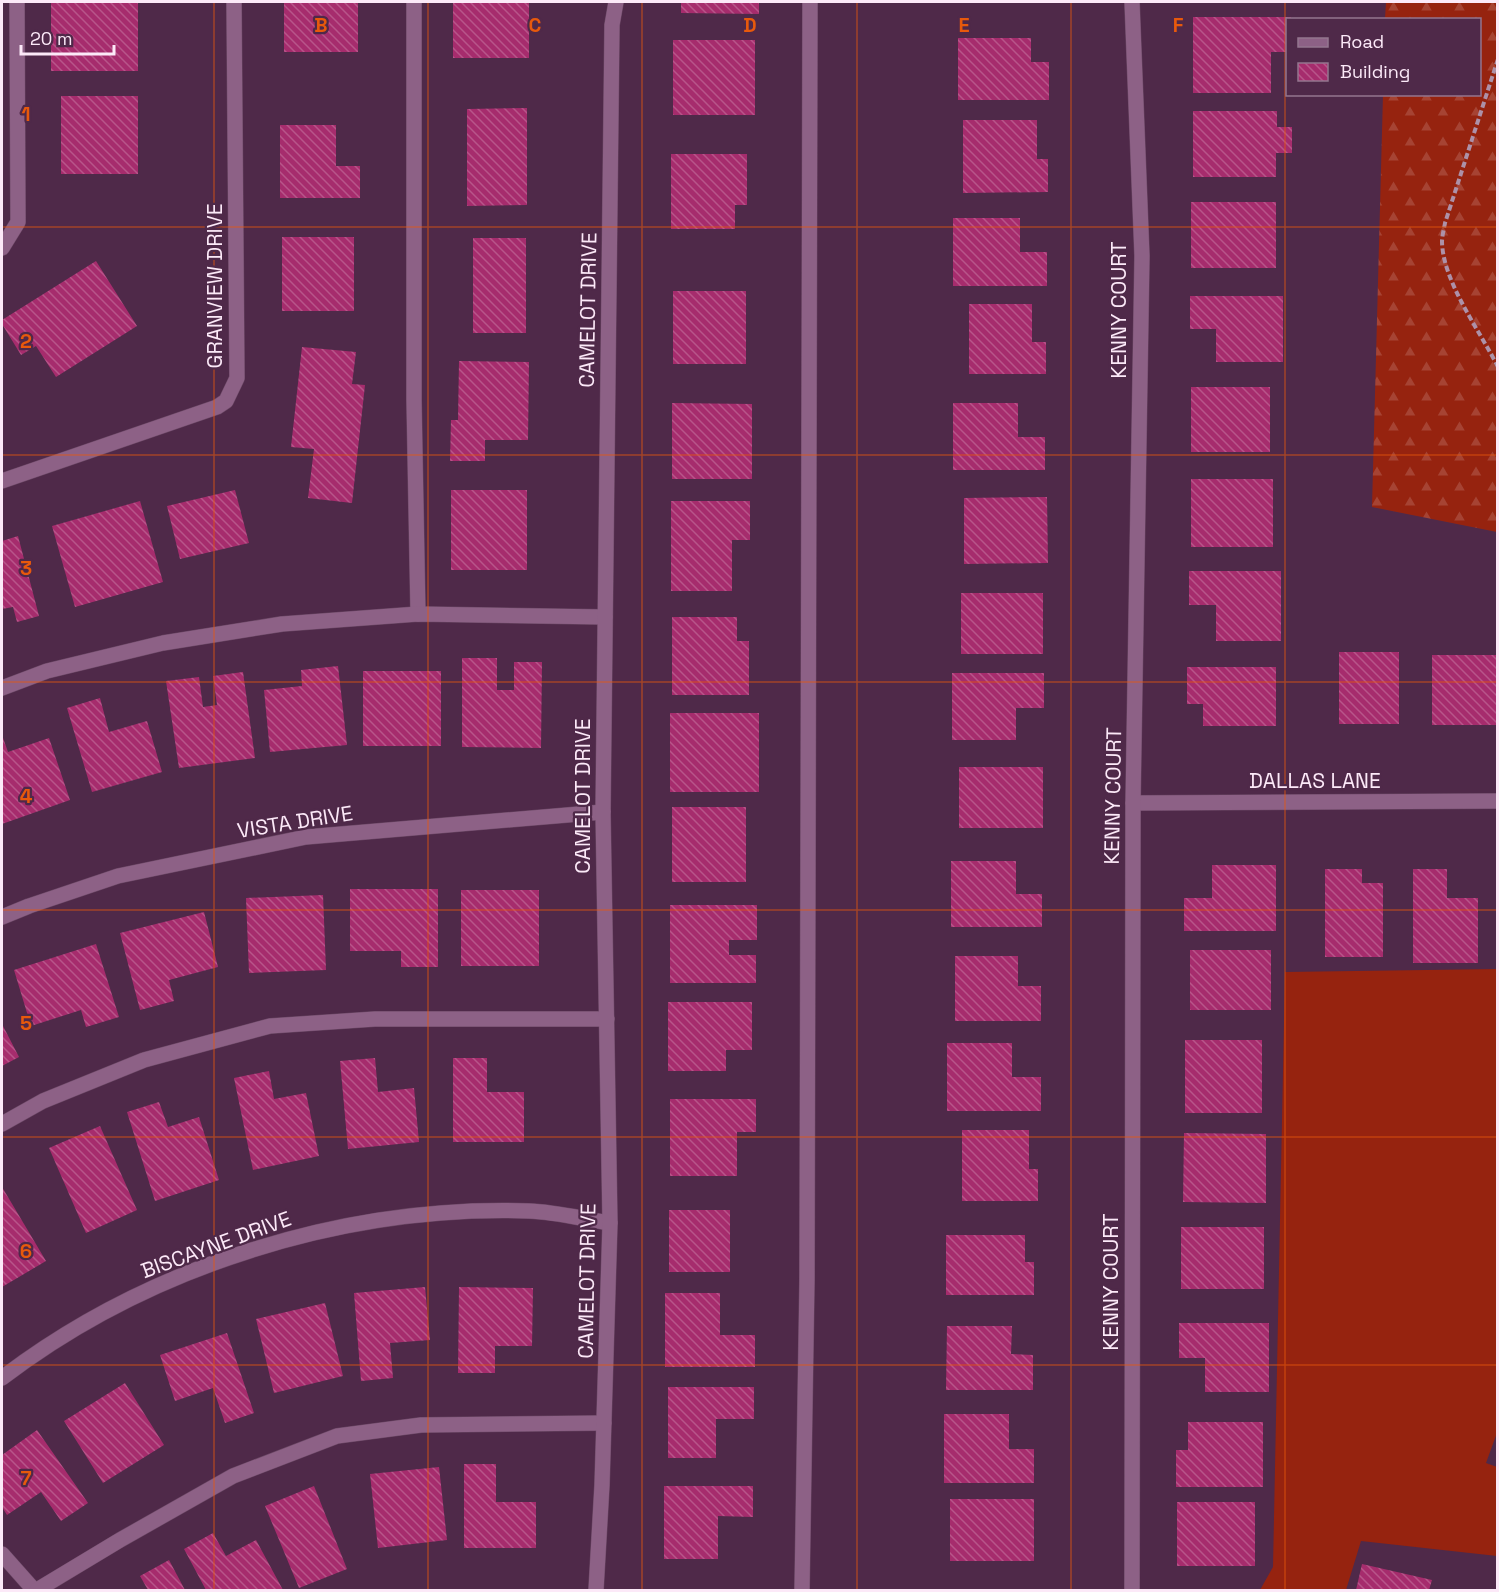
<svg xmlns="http://www.w3.org/2000/svg" width="1499" height="1592" font-family="'Space Grotesk',sans-serif">
  <style>
    .grass { fill: #96230f }
    .forest { fill: url(#forest-firs) }
    .building { fill: url(#building-back-hatch) }
    .lines { fill: none; stroke-linecap: round; stroke-linejoin: round }
    .minor-casing { stroke: #6b4865; stroke-width: 16 }
    .path { stroke: #ad91a8; stroke-width: 4; stroke-dasharray: 6 3; stroke-linecap: butt }
    .minor { stroke: #8d6186; stroke-width: 15 }
    .grid { fill: none; stroke: #e8590c; stroke-width: 1.5; stroke-opacity: 0.55 }
    .labels { text-anchor: middle; stroke-width: 4.5; stroke-linejoin: round; paint-order: stroke }
    .street-label { font-size: 21px; fill: #fce9f8; stroke: #4f2949 }
    .grid-label { font-size: 20px; text-anchor: middle; font-weight: bold; fill: #e8590c; stroke: #4f2949; stroke-width: 4.5; stroke-linejoin: round; paint-order: stroke }
  </style>
  <defs>
    <pattern id="forest-firs" width="22" height="20" patternUnits="userSpaceOnUse" patternTransform="scale(1.5)"><rect width="22" height="20" fill="#96230f"/><path d="M5 1l3.5 6h-7zM16 11l3.5 6h-7z" fill="#a64333"/></pattern>
    <pattern id="building-back-hatch" width="6" height="6" patternUnits="userSpaceOnUse" patternTransform="scale(1.5)"><rect width="6" height="6" fill="#a62c6d"/><path d="M-1 5l2 2M0 0l6 6M5-1l2 2" fill="none" stroke="#b8558a"/></pattern>
  </defs>
  <rect width="100%" height="100%" fill="#4f2949"/>
  <polygon class="grass" points="1497,969 1498,1430 1486,1463 1497,1467 1497,1556 1361,1541 1346,1590 1260,1590 1273,1567 1285,972"/>
  <polygon class="forest" points="1386,2 1497,2 1497,532 1372,507 1383,95 1480,94 1480,20 1385,19"/>
  <g class="building">
    <rect x="51" y="2" width="87" height="69"/>
    <rect x="284" y="2" width="74" height="50"/>
    <rect x="453" y="2" width="76" height="56"/>
    <polygon points="681,2 759,2 759,14 681,13"/>
    <polygon points="1193,17 1291,17 1291,20 1288,20 1288,52 1271,52 1271,93 1193,93"/>
    <polygon points="958,38 1031,38 1031,62 1049,62 1049,100 958,100"/>
    <rect x="673" y="40" width="82" height="75"/>
    <rect x="61" y="96" width="77" height="78"/>
    <polygon points="527,108 527,205 467,206 467,109"/>
    <polygon points="1193,111 1277,111 1277,127 1292,127 1292,153 1276,153 1276,177 1193,177"/>
    <polygon points="963,120 1037,120 1037,159 1048,159 1048,192 963,193"/>
    <polygon points="280,125 336,125 336,166 360,166 360,198 280,198"/>
    <polygon points="671,154 747,154 747,205 735,205 735,229 671,229"/>
    <rect x="1191" y="202" width="85" height="66"/>
    <polygon points="953,218 1020,218 1020,252 1047,252 1047,286 953,286"/>
    <rect x="282" y="237" width="72" height="74"/>
    <rect x="473" y="238" width="53" height="95"/>
    <polygon points="96,261 137,326 56,377 36,346 21,355 2,324 2,320"/>
    <rect x="673" y="291" width="73" height="73"/>
    <polygon points="1190,296 1283,296 1283,362 1216,362 1216,329 1190,329"/>
    <polygon points="969,304 1032,304 1032,342 1046,342 1046,374 969,374"/>
    <polygon points="302,347 356,352 352,384 365,385 352,503 308,498 314,449 291,447"/>
    <polygon points="459,361 529,362 528,440 485,440 485,461 450,461 451,420 458,420"/>
    <rect x="1191" y="387" width="79" height="65"/>
    <polygon points="672,403 752,404 752,479 672,479"/>
    <polygon points="953,403 1018,403 1018,437 1045,437 1045,470 953,470"/>
    <rect x="1191" y="479" width="82" height="68"/>
    <polygon points="235,490 249,543 180,559 167,506"/>
    <rect x="451" y="490" width="76" height="80"/>
    <polygon points="1047,497 1048,563 964,564 964,498"/>
    <polygon points="140,501 163,582 75,607 52,526"/>
    <polygon points="671,501 750,501 750,540 732,540 732,591 671,591"/>
    <polygon points="18,536 39,616 17,622 13,607 2,609 2,541"/>
    <polygon points="1189,571 1281,571 1281,641 1216,641 1216,605 1189,605"/>
    <rect x="961" y="593" width="82" height="61"/>
    <polygon points="672,617 737,617 737,641 749,641 749,695 672,695"/>
    <rect x="1339" y="652" width="60" height="72"/>
    <rect x="1432" y="655" width="64" height="70"/>
    <polygon points="462,658 497,658 497,690 514,690 514,662 542,662 541,748 462,747"/>
    <polygon points="338,666 347,745 270,752 264,690 302,686 301,670"/>
    <polygon points="1187,667 1276,667 1276,726 1203,726 1203,704 1187,704"/>
    <rect x="363" y="671" width="78" height="75"/>
    <polygon points="243,672 255,758 179,768 166,681 199,677 203,707 217,705 213,676"/>
    <polygon points="952,673 1044,673 1044,708 1016,708 1016,740 952,740"/>
    <polygon points="100,698 109,732 147,721 162,772 92,792 67,708"/>
    <rect x="670" y="713" width="89" height="79"/>
    <polygon points="2,735 8,752 49,738 70,800 2,824"/>
    <rect x="959" y="767" width="84" height="61"/>
    <rect x="672" y="807" width="74" height="75"/>
    <polygon points="951,861 1016,861 1016,894 1042,894 1042,927 951,927"/>
    <polygon points="1212,865 1276,865 1276,931 1184,931 1184,898 1212,898"/>
    <polygon points="1325,869 1362,869 1362,883 1383,883 1383,957 1325,957"/>
    <polygon points="1413,869 1447,869 1447,898 1478,898 1478,963 1413,963"/>
    <polygon points="350,889 438,889 438,967 401,967 401,951 350,951"/>
    <rect x="461" y="890" width="78" height="76"/>
    <polygon points="323,895 326,970 249,973 246,898"/>
    <polygon points="670,905 757,905 757,940 729,940 729,955 756,955 756,983 670,983"/>
    <polygon points="204,912 218,967 169,980 174,1001 140,1010 120,933"/>
    <polygon points="96,944 119,1017 86,1027 81,1010 31,1026 14,970"/>
    <rect x="1190" y="950" width="81" height="60"/>
    <polygon points="955,956 1018,956 1018,986 1041,986 1041,1021 955,1021"/>
    <polygon points="668,1002 752,1002 752,1050 726,1050 726,1071 668,1071"/>
    <polygon points="2,1024 19,1057 2,1066"/>
    <rect x="1185" y="1040" width="77" height="73"/>
    <polygon points="947,1043 1012,1043 1012,1077 1041,1077 1041,1111 947,1111"/>
    <polygon points="375,1058 378,1092 414,1088 419,1142 348,1149 340,1061"/>
    <polygon points="453,1058 487,1058 487,1092 524,1092 524,1142 453,1142"/>
    <polygon points="269,1071 274,1099 306,1093 319,1156 253,1170 234,1078"/>
    <polygon points="670,1099 756,1099 756,1132 737,1132 737,1176 670,1176"/>
    <polygon points="159,1102 168,1127 199,1117 219,1180 155,1201 127,1112"/>
    <polygon points="100,1126 137,1210 86,1233 49,1148"/>
    <polygon points="962,1130 1029,1130 1029,1169 1038,1169 1038,1201 962,1201"/>
    <polygon points="1184,1133 1266,1134 1266,1203 1183,1202"/>
    <polygon points="2,1187 46,1261 2,1287"/>
    <rect x="669" y="1210" width="61" height="62"/>
    <rect x="1181" y="1227" width="83" height="62"/>
    <polygon points="946,1235 1025,1235 1025,1262 1034,1262 1034,1295 946,1295"/>
    <polygon points="425,1287 430,1340 390,1343 393,1378 361,1381 354,1293"/>
    <polygon points="459,1287 533,1288 532,1346 495,1346 495,1373 458,1373"/>
    <polygon points="665,1293 720,1293 720,1335 755,1335 755,1367 665,1367"/>
    <polygon points="325,1303 343,1376 274,1393 256,1319"/>
    <polygon points="1179,1323 1269,1323 1269,1392 1205,1392 1205,1358 1179,1358"/>
    <polygon points="947,1326 1012,1326 1011,1354 1033,1355 1033,1390 946,1390"/>
    <polygon points="227,1333 254,1413 225,1423 213,1388 175,1401 160,1355"/>
    <polygon points="125,1383 164,1445 103,1483 64,1421"/>
    <polygon points="668,1387 754,1387 754,1419 716,1419 716,1458 668,1458"/>
    <polygon points="944,1414 1009,1414 1009,1449 1034,1449 1034,1483 944,1483"/>
    <polygon points="1188,1422 1263,1422 1263,1487 1176,1487 1176,1450 1188,1450"/>
    <polygon points="37,1430 88,1503 61,1521 41,1492 7,1515 2,1507 2,1455"/>
    <polygon points="464,1464 496,1464 496,1502 536,1502 536,1548 464,1548"/>
    <polygon points="439,1467 447,1540 378,1548 370,1474"/>
    <polygon points="314,1486 347,1569 299,1588 265,1506"/>
    <polygon points="664,1486 753,1486 753,1517 718,1516 718,1559 664,1559"/>
    <rect x="950" y="1499" width="84" height="62"/>
    <rect x="1177" y="1502" width="78" height="64"/>
    <polygon points="213,1533 226,1556 256,1540 283,1590 206,1590 184,1549"/>
    <polygon points="169,1560 185,1590 148,1590 140,1576"/>
    <polygon points="1362,1564 1432,1580 1429,1590 1356,1590"/>
  </g>
  <g class="lines">
    <g class="minor-casing">
      <g id="minor">
        <polyline points="414,2 414,400 418,614"/>
        <polyline points="2,248 18,222 17,2"/>
        <polyline points="2,481 217,407 226,401 237,378 234,2"/>
        <polyline points="2,688 47,671 163,643 282,624 418,614 605,617"/>
        <polyline points="1133,803 1498,801"/>
        <polyline points="2,917 29,906 118,876 306,837 603,812"/>
        <polyline points="2,1124 43,1101 144,1060 270,1026 375,1019 607,1019"/>
        <path d="M 2,1378 C 149,1266 344,1205 529,1211 C 556,1212 583,1219 610,1223"/>
        <polyline points="2,1554 34,1590"/>
        <polyline points="37,1590 120,1540 233,1476 337,1436 421,1425 604,1423"/>
        <polyline points="596,1590 602,1485 610,1223 603,812 612,25 616,2"/>
        <polyline points="802,1590 807,1280 810,2"/>
        <polyline points="1132,1590 1133,803 1142,256 1132,2"/>
      </g>
    </g>
    <path class="path" d="M 1498,59 L 1445,223 C 1444,229 1442,236 1442,242 C 1443,282 1480,331 1498,367"/>
    <use href="#minor" class="minor"/>
  </g>
  <path class="grid" d="M 214,2 L 214,1590M 428,2 L 428,1590M 642,2 L 642,1590M 857,2 L 857,1590M 1071,2 L 1071,1590M 1285,2 L 1285,1590M 2,227 L 1498,227M 2,455 L 1498,455M 2,682 L 1498,682M 2,910 L 1498,910M 2,1137 L 1498,1137M 2,1365 L 1498,1365"/>
  <g class="labels">
    <g class="street-label">
      <text transform="translate(215 286) rotate(-90)" y="7">GRANVIEW DRIVE</text>
      <text transform="translate(588 310) rotate(-89)" y="7">CAMELOT DRIVE</text>
      <text transform="translate(1119 310) rotate(-90)" y="7">KENNY COURT</text>
      <text x="1315" y="788">DALLAS LANE</text>
      <text transform="translate(583 796) rotate(-90)" y="7">CAMELOT DRIVE</text>
      <text transform="translate(1113 796) rotate(-89)" y="7">KENNY COURT</text>
      <text transform="translate(295 822) rotate(-9)" y="7">VISTA DRIVE</text>
      <text transform="translate(216 1245) rotate(-20)" y="7">BISCAYNE DRIVE</text>
      <text transform="translate(587 1281) rotate(-89)" y="7">CAMELOT DRIVE</text>
      <text transform="translate(1111 1282) rotate(-90)" y="7">KENNY COURT</text>
    </g>
  </g>
  <g class="grid-label">
    <text x="321" y="32">B</text>
    <text x="535" y="32">C</text>
    <text x="750" y="32">D</text>
    <text x="964" y="32">E</text>
    <text x="1178" y="32">F</text>
    <text x="26" y="121">1</text>
    <text x="26" y="348">2</text>
    <text x="26" y="575">3</text>
    <text x="26" y="803">4</text>
    <text x="26" y="1030">5</text>
    <text x="26" y="1258">6</text>
    <text x="26" y="1485">7</text>
  </g>
  <rect width="1499" height="1592" fill="none" stroke="#fce9f8" stroke-width="6"/>
  <rect x="1286" y="18" width="195" height="78" fill="#4f2949" stroke="#94768f" stroke-width="1.5"/>
  <rect x="1298" y="38" width="30" height="9" fill="#8d6186" stroke="#94768f" stroke-width="1.5"/>
  <text x="1340" y="48" font-size="18" fill="#fce9f8">Road</text>
  <rect x="1298" y="63" width="30" height="18" fill="url(#building-back-hatch)" stroke="#94768f" stroke-width="1.5"/>
  <text x="1340" y="78" font-size="18" fill="#fce9f8">Building</text>
  <path d="M21 45v9h93v-9" fill="none" stroke="#fce9f8" stroke-width="3"/>
  <text x="30" y="45" font-size="18" fill="#fce9f8" stroke="#4f2949" stroke-width="4.5" paint-order="stroke">20 m</text>
</svg>
